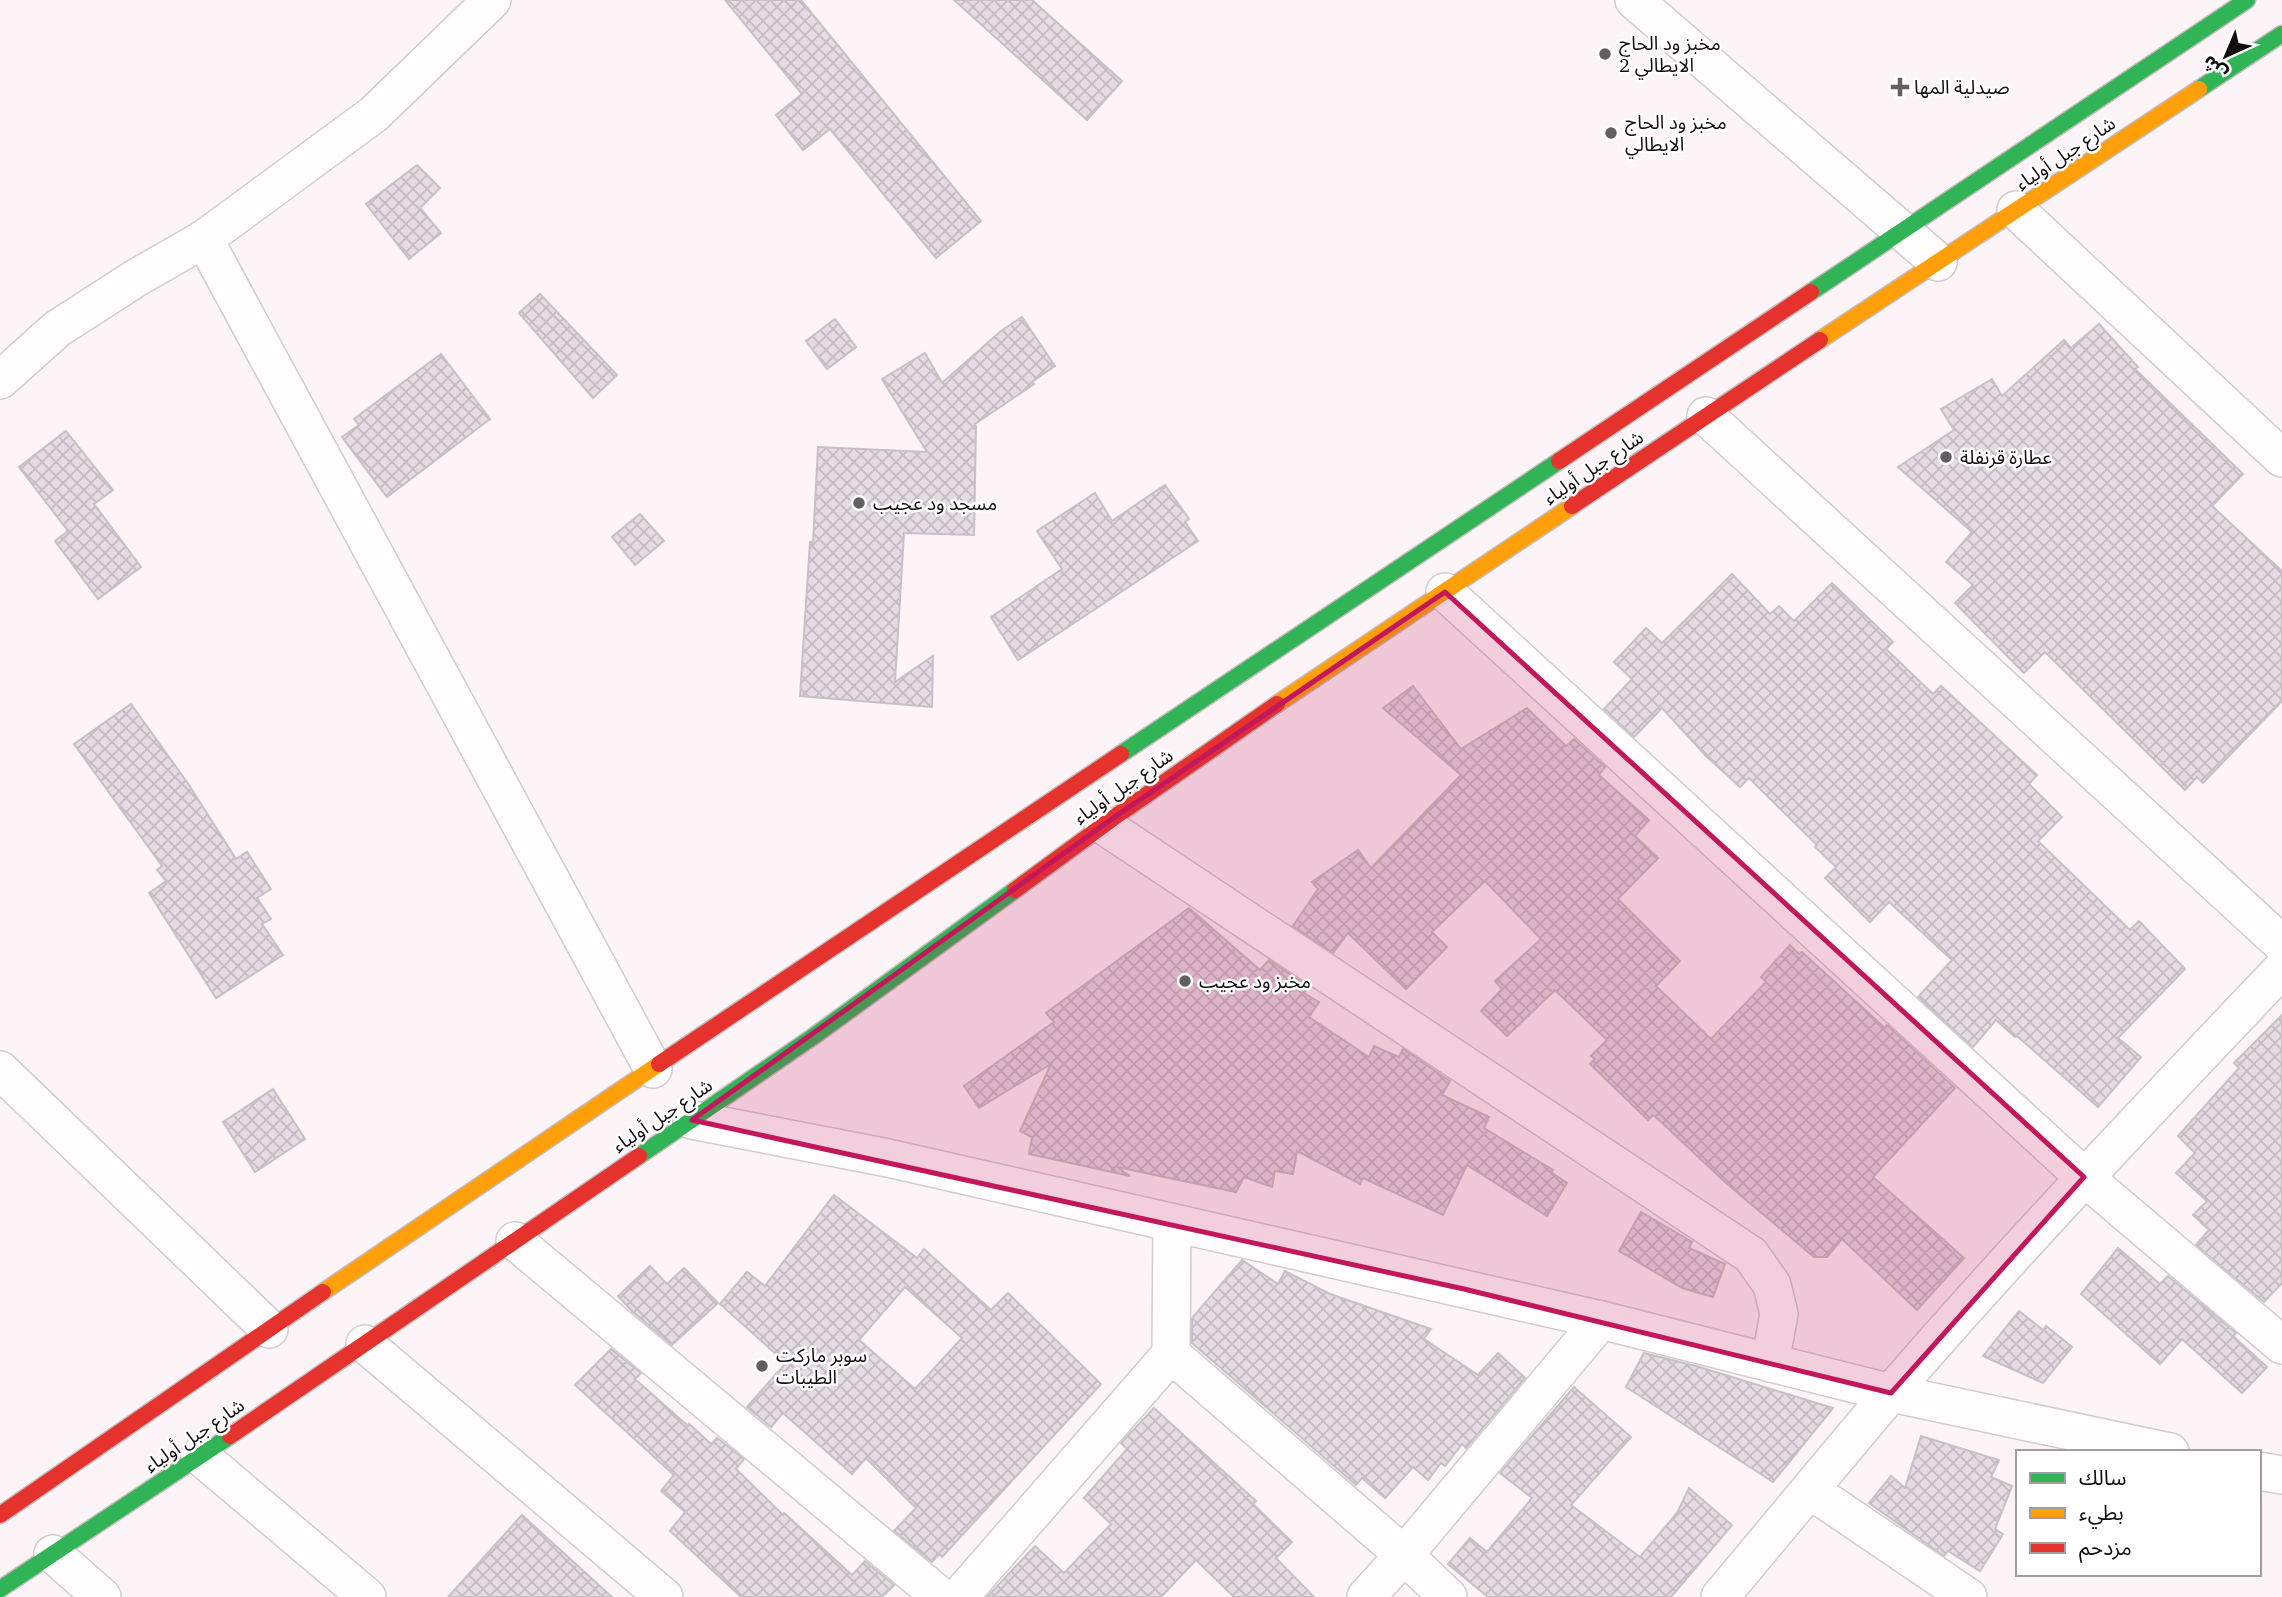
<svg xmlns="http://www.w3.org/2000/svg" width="2282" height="1597" font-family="'IBM Plex Serif','Noto Sans Arabic',serif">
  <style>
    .building { fill: url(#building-cross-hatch); stroke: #c6c1c4; stroke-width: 2; fill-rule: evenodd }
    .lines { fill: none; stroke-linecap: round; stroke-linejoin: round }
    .street-casing { stroke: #d2cccf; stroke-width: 40 }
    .fast-casing { stroke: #c5babc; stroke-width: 19 }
    .slow-casing { stroke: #c5babc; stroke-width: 19 }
    .jam-casing { stroke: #c5babc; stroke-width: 19 }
    .street { stroke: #fffdfe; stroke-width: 37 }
    .fast { stroke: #30b455; stroke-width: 16 }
    .slow { stroke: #ff9f0a; stroke-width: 16 }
    .jam { stroke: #e5322d; stroke-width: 16 }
    .marked { fill: #c2185b; fill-opacity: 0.2; stroke: #c2185b; stroke-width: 5; stroke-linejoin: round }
    .poi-dot { fill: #635e60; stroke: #fff; stroke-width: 2.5 }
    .labels { text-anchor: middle; stroke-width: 5; stroke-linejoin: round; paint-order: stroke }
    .poi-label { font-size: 19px; fill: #110d0f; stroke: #fff; text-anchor: start }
    .street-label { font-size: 19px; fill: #110d0f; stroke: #fff }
  </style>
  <defs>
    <pattern id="building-cross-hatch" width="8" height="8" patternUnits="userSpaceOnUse" patternTransform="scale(1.75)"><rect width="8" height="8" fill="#e4dbe3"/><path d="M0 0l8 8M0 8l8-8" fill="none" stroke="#c3bbc2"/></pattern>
  </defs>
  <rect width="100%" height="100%" fill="#fcf4f7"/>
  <g class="building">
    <polygon points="725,0 801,0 981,221 936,258 830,129 803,150 776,115 802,94"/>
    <polygon points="954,0 1032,0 1122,81 1087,120"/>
    <polygon points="417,165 440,188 420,208 441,233 409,259 366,204"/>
    <polygon points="540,294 617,375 593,398 519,313"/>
    <polygon points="1022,317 1055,366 1032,382 1034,384 975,424 976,426 974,535 904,533 895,682 933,656 932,707 800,696 810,542 813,543 818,447 927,452 882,379 925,353 942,383 1001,331"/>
    <polygon points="835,319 856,347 827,369 806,341"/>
    <polygon points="2099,324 2138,367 2135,369 2243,474 2212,506 2282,571 2282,701 2203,783 2197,777 2185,790 2045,652 2024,673 1955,603 1973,585 1946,562 1972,532 1898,467 1954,430 1941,409 1992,379 2002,396 2064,340 2071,348"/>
    <polygon points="441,354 490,419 387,497 342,437 359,425 354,419"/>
    <polygon points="66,431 113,490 94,504 141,567 98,599 55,541 68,531 19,467"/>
    <polygon points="1165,485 1189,519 1185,522 1198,541 1018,660 991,617 1062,569 1037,531 1095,493 1112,521"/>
    <polygon points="640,514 664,541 635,565 612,537"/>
    <polygon points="1732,574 1770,614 1779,606 1794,621 1832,583 1893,642 1886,649 1933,694 1941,686 2037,775 2029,784 2062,817 2038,841 2130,930 2139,921 2185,969 2118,1038 2141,1057 2098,1107 2017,1036 2015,1037 1996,1020 1973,1047 1918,997 1952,960 1889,902 1870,922 1825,878 1836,867 1815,847 1817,845 1749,778 1740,787 1706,756 1662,708 1634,737 1604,709 1632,679 1614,662 1646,628 1662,643"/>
    <polygon points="1413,686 1461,749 1527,708 1566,746 1574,739 1605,767 1599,775 1649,820 1635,836 1658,858 1618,899 1680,961 1656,986 1711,1039 1766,982 1761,977 1790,945 1799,954 1802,952 1885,1028 1887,1025 1955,1088 1873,1177 1964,1258 1917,1310 1842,1239 1827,1257 1814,1257 1726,1183 1660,1121 1653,1115 1648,1120 1590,1064 1595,1059 1591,1056 1607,1040 1555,990 1507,1036 1481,1011 1502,989 1495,981 1541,939 1485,881 1432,932 1447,947 1406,989 1348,933 1333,953 1293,926 1318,889 1312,882 1358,850 1371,868 1461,775 1383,708"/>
    <polygon points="131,704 189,785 236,859 247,852 271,889 257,898 271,919 262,924 283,955 216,998 149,893 166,881 157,870 162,866 74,744"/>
    <polygon points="1189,908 1260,970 1269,960 1309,987 1304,993 1319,1002 1309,1017 1369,1057 1374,1046 1399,1057 1403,1049 1450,1081 1442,1095 1489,1117 1484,1128 1553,1170 1551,1172 1567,1183 1547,1216 1467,1165 1443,1215 1363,1178 1360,1184 1297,1151 1293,1174 1275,1171 1272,1187 1244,1177 1236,1192 1117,1167 1130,1176 1029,1154 1032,1137 1020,1131 1051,1064 979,1108 964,1086 1054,1022 1046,1013"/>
    <polygon points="2282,1015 2282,1283 2264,1302 2196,1245 2209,1230 2193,1215 2207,1201 2176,1173 2195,1153 2178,1136 2239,1068 2234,1063"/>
    <polygon points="273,1089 305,1139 255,1172 223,1122"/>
    <path d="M 834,1195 L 917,1258 L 924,1249 L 991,1310 L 1008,1293 L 1101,1384 L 942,1557 L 939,1554 L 932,1562 L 894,1531 L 916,1508 L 866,1458 L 852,1474 L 783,1413 L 771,1427 L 747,1407 L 786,1363 L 720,1304 L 747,1272 L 765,1286 ZM 905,1287 L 962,1338 L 915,1389 L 859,1340 Z"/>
    <polygon points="1641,1212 1692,1242 1689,1248 1725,1264 1713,1297 1682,1288 1619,1251"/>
    <polygon points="2118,1248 2160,1284 2168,1276 2236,1333 2233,1336 2267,1367 2242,1393 2182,1339 2160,1364 2081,1294"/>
    <polygon points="1242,1260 1278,1284 1285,1271 1330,1294 1431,1329 1424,1339 1478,1375 1498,1353 1525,1378 1466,1448 1462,1444 1445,1466 1441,1463 1428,1480 1413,1467 1385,1498 1362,1478 1356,1485 1192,1343 1192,1318"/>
    <polygon points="650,1266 667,1284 684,1268 718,1303 672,1345 633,1312 618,1296"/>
    <polygon points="2019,1311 2043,1330 2046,1326 2072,1347 2043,1383 1983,1356"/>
    <polygon points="611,1349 641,1373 635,1379 688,1426 689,1424 711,1444 717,1438 744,1459 736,1469 783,1515 784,1513 852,1575 865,1561 894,1585 882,1597 741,1597 670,1531 685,1512 661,1491 674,1475 575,1385"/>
    <polygon points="1644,1353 1696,1366 1833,1408 1773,1482 1626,1387"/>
    <polygon points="1574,1387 1631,1437 1571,1505 1640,1557 1677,1513 1689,1488 1732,1525 1671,1597 1488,1597 1448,1564 1470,1538 1487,1552 1532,1498 1500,1473"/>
    <polygon points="1154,1408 1256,1501 1253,1504 1292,1542 1276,1558 1314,1597 1234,1597 1196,1560 1161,1597 987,1597 1035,1546 1064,1573 1111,1524 1084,1498 1127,1449 1121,1443"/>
    <polygon points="1921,1436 1999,1460 1991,1477 2012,1486 1995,1529 2003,1534 1980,1571 1948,1551 1944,1556 1869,1503 1891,1476 1905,1488"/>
    <polygon points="522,1515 612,1597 448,1597"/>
  </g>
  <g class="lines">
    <g class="street-casing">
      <g id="street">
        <polyline points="1634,0 1938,262"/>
        <polyline points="2016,210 2282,458"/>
        <polyline points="204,239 653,1069"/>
        <polyline points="0,380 57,329 136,278 204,239 374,114 492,0"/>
        <polyline points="1706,416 2282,944"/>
        <polyline points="1445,592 2084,1177 2282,1345"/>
        <polyline points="1103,825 1751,1255 1772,1285 1779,1314 1770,1363"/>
        <polyline points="0,1070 269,1329"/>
        <polyline points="692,1120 888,1158 1601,1320 1891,1393 2170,1452"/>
        <polyline points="515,1241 941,1597"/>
        <polyline points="365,1344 664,1597"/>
        <polyline points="1171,1354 1404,1555 1448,1597"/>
        <polyline points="200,1456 367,1597"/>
        <polyline points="2259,1471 2282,1475"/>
        <polyline points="1810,1490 1968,1597"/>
        <polyline points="53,1554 102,1597"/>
        <polyline points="959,1597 1171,1354 1172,1224"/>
        <polyline points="1366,1597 1404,1555 1601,1320"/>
        <path d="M 1720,1597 C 1777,1529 1833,1461 1890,1394 C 2016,1248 2149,1109 2282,969"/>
      </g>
    </g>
    <g class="fast-casing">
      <g id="fast">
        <polyline points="2199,89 2282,34"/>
        <polyline points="1811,292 2247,0"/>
        <polyline points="1121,754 1559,461"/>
        <polyline points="639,1156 814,1036 1015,890"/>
        <polyline points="0,1589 230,1436"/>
      </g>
    </g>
    <g class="slow-casing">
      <g id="slow">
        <polyline points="1820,340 2199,89"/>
        <polyline points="1277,704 1572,506"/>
        <polyline points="323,1292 659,1064"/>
      </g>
    </g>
    <g class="jam-casing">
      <g id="jam">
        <polyline points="1559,461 1811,292"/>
        <polyline points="1572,506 1820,340"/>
        <polyline points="1015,890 1116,816 1277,704"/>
        <polyline points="659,1064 1121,754"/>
        <polyline points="230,1436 639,1156"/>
        <polyline points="0,1515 323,1292"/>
      </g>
    </g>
    <use href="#street" class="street"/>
    <use href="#fast" class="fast"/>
    <use href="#slow" class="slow"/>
    <use href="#jam" class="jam"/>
  </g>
  <path class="marked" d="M 1445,592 L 2084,1177 L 1891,1393 L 1464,1289 L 692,1120 L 1116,816 Z"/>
  <g class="poi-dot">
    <circle cx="1605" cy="54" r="7"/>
    <path d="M1896.5 76.5h7v7h7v7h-7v7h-7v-7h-7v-7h7z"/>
    <circle cx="1611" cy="133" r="7"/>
    <circle cx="1946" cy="457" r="7"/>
    <circle cx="859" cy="503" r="7"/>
    <circle cx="1185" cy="981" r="7"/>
    <circle cx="762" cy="1366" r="7"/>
  </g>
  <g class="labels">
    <g class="poi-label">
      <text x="1619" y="50">مخبز ود الحاج<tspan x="1619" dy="22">الايطالي 2</tspan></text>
      <text x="1914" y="94">صيدلية المها</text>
      <text x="1625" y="129">مخبز ود الحاج<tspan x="1625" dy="22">الايطالي</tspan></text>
      <text x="1960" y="464">عطارة قرنفلة</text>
      <text x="873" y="510">مسجد ود عجيب</text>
      <text x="1199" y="988">مخبز ود عجيب</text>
      <text x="776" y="1362">سوبر ماركت<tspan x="776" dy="22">الطيبات</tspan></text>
    </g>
    <g class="street-label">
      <text transform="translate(2065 153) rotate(-34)" y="7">شارع جبل أولياء</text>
      <text transform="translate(1593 467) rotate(-34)" y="7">شارع جبل أولياء</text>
      <text transform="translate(1123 786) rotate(-35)" y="7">شارع جبل أولياء</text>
      <text transform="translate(662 1115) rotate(-34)" y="7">شارع جبل أولياء</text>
      <text transform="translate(194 1435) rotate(-34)" y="7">شارع جبل أولياء</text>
    </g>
  </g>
  <rect x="2016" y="1450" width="245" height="126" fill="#ffffff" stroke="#a09e9f" stroke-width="2"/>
  <rect x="2030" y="1473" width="35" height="10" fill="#30b455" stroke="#a09e9f" stroke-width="2"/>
  <text x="2079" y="1485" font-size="21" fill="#110d0f">سالك</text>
  <rect x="2030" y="1508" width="35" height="10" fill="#ff9f0a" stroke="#a09e9f" stroke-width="2"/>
  <text x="2079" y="1520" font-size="21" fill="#110d0f">بطيء</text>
  <rect x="2030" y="1543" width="35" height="10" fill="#e5322d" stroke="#a09e9f" stroke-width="2"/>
  <text x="2079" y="1555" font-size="21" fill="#110d0f">مزدحم</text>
  <g transform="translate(2226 56) rotate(224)" stroke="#ffffff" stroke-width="5" paint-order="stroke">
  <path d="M0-5L12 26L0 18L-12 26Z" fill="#110d0f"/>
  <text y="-10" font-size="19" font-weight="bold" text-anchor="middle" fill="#110d0f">ش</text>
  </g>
</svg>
